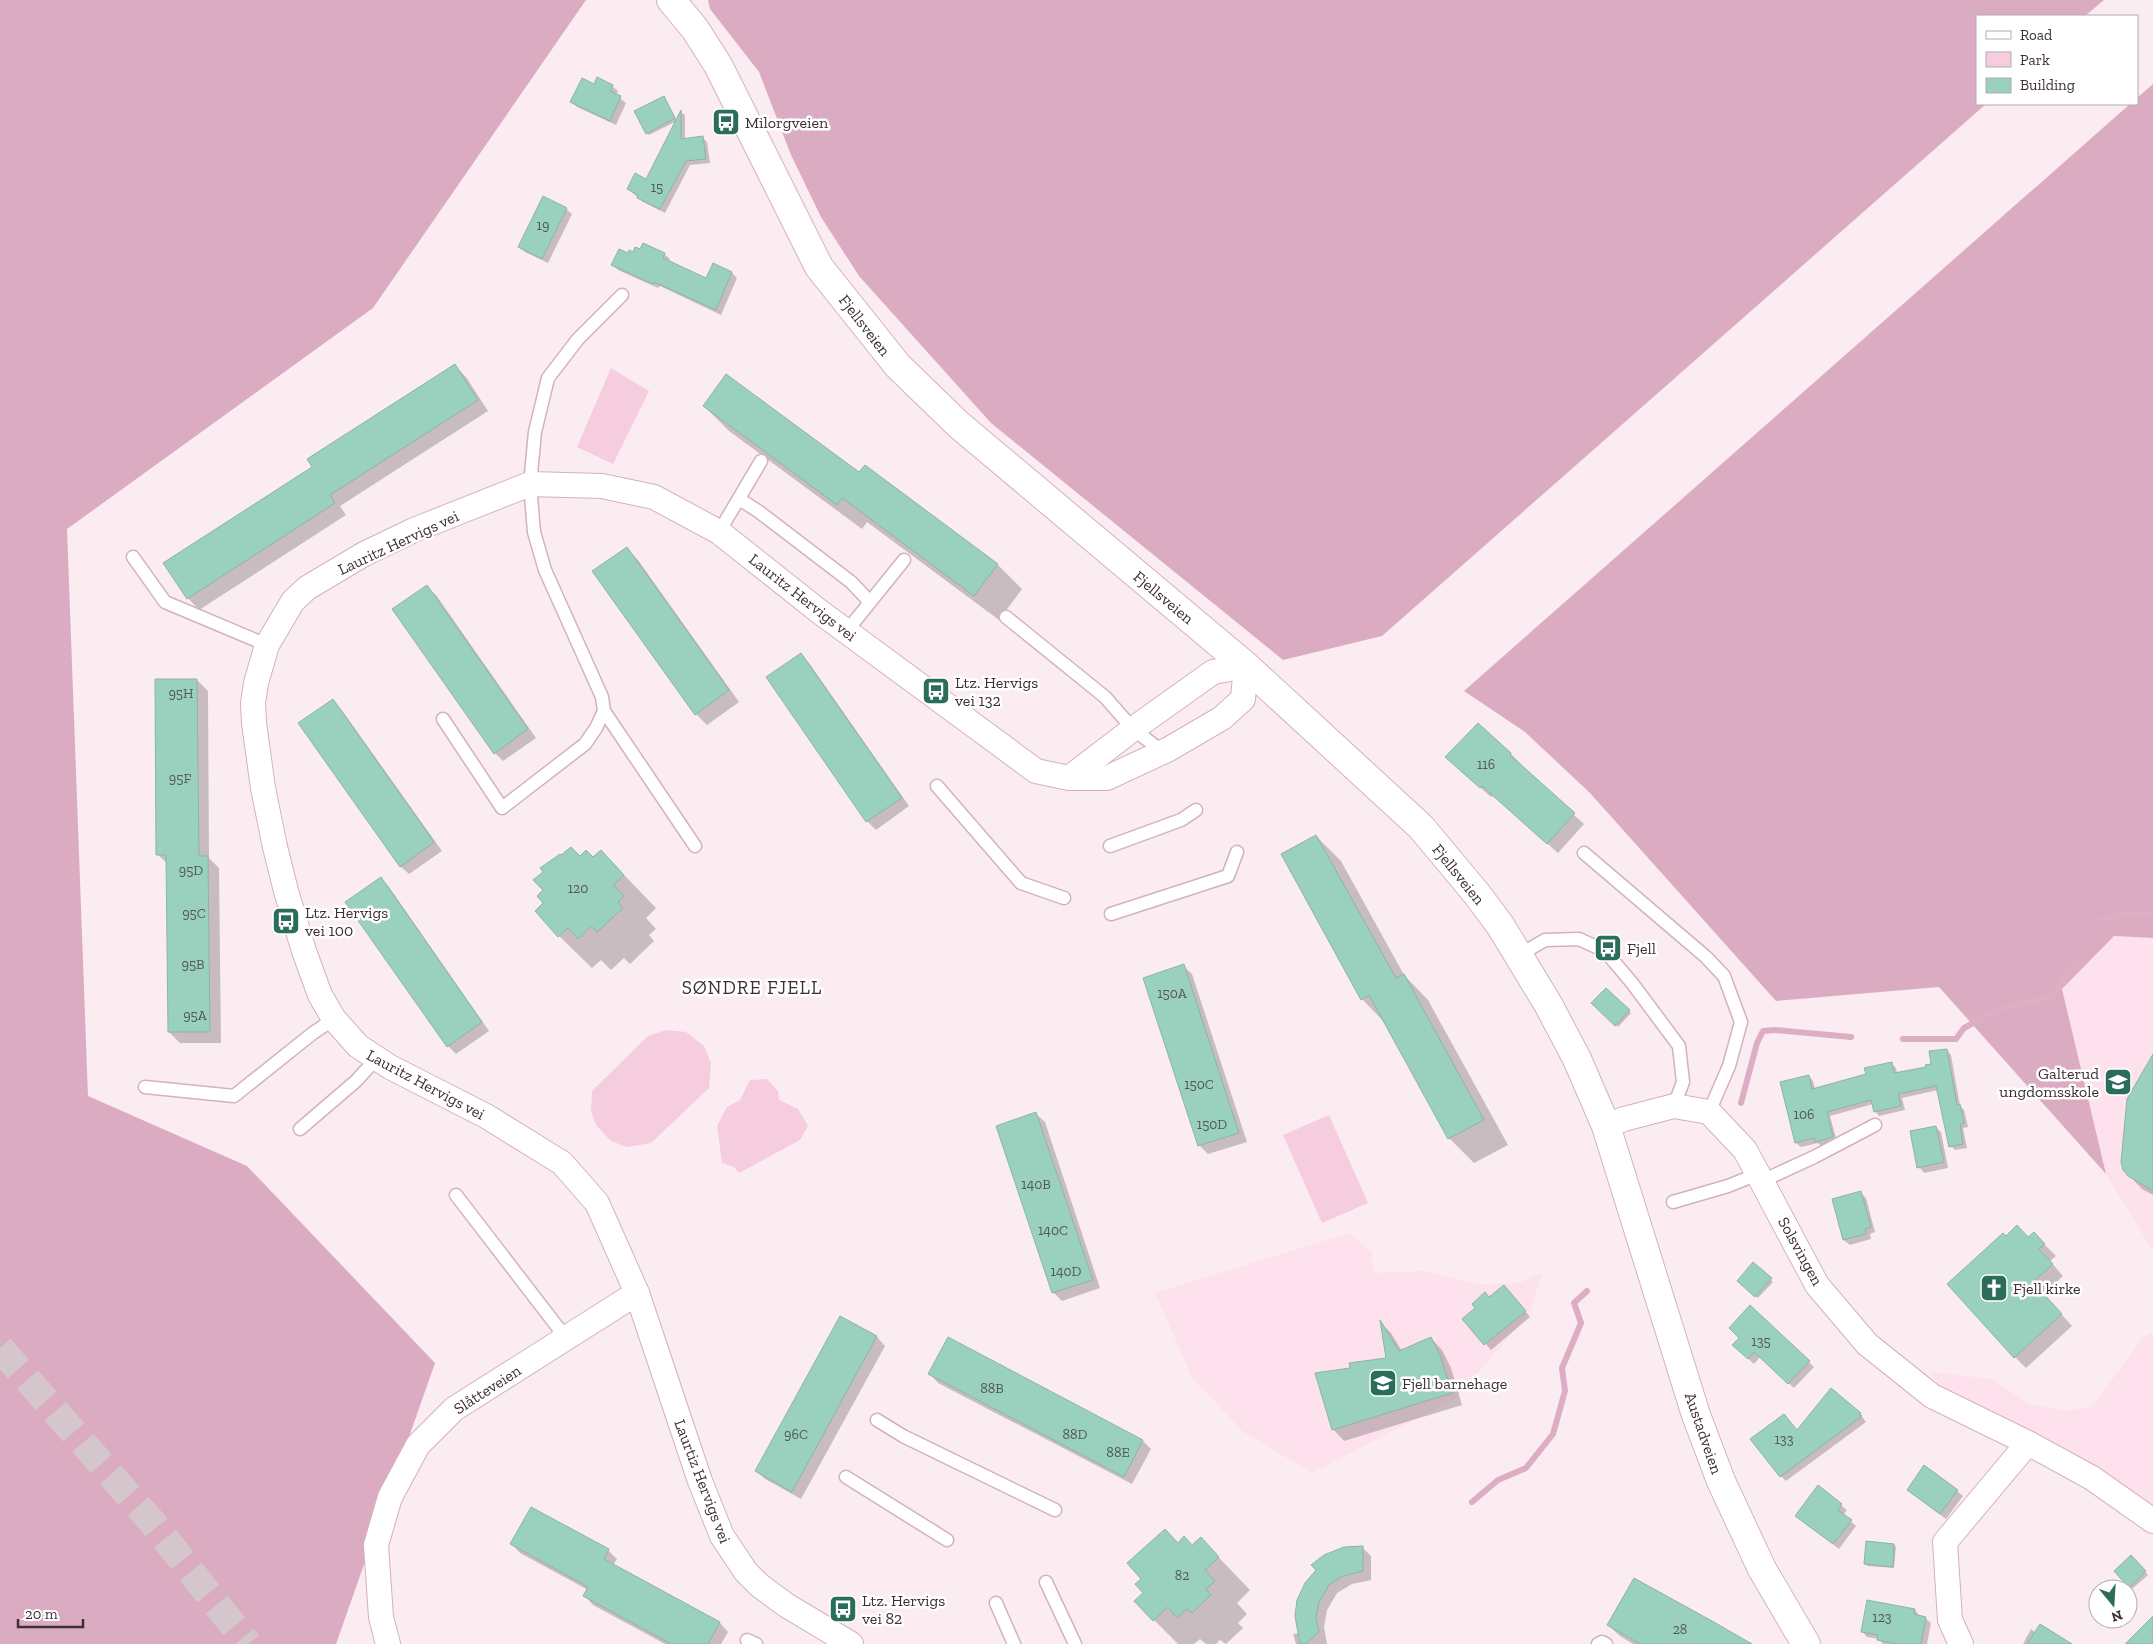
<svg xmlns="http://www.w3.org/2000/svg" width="2153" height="1644" font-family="'Zilla Slab',serif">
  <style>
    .built { fill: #fde1ed }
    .green { fill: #f5cdde }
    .forest { fill: #dbacc1 }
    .shadow { fill: #0003 }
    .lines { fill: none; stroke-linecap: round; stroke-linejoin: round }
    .stream { stroke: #ddaec3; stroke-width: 6 }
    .building { fill: #99d0be; stroke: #8db4a7 }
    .highway-tunnel { stroke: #d5c6cc; stroke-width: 28; stroke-dasharray: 28 14; stroke-linecap: butt }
    .lane-casing { stroke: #d4b1c0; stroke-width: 15 }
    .street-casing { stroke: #d4b1c0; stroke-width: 26 }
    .secondary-casing { stroke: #d4b1c0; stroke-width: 30 }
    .lane { stroke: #fff; stroke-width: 12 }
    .street { stroke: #fff; stroke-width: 24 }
    .secondary { stroke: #fff; stroke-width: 28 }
    .labels { text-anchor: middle; stroke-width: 5; stroke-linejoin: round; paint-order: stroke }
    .number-label { font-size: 14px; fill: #545757 }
    .poi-label { font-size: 16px; fill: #3d2f35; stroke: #fff; text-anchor: start }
    .street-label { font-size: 16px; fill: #3d2f35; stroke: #fff }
    .quarter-label { font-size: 19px; letter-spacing: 1px; fill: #3d2f35; stroke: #fff }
  </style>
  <rect width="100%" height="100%" fill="#fbecf2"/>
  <g class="built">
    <polygon points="2114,936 2153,938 2153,1251 2106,1174 2062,989"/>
    <polygon points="1349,1233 1372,1252 1373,1273 1423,1271 1478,1284 1518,1283 1542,1273 1531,1311 1456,1398 1312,1473 1242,1431 1192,1377 1155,1293"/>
    <polygon points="2153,1332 2153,1520 1954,1401 1929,1372 1992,1379 2029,1404 2064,1411 2093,1406 2143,1337"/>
  </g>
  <g class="green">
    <polygon points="611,368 649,391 613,464 577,447"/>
    <polygon points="666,1030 686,1032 704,1046 711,1063 709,1088 651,1143 627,1147 611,1141 596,1125 591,1111 592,1091 648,1036"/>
    <polygon points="767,1079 778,1091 779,1100 798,1109 808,1126 800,1140 739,1173 734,1167 722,1163 717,1126 727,1107 740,1100 750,1080"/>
    <polygon points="1329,1115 1368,1203 1322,1223 1283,1135"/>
  </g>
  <g class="forest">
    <polygon points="0,0 586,0 373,308 67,529 88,1096 247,1166 435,1363 336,1644 0,1644"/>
    <polygon points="708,0 2104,0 2085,16 1977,16 1977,104 1986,104 1382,636 1283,660 991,423 859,276 821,217 791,155 759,72 710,9"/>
    <polygon points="2153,84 2153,938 2114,936 2062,989 2106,1174 1939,987 1776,1001 1590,793 1525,732 1464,691 2130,104 2137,104 2137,98"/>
  </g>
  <g class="shadow">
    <polygon points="594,85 612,86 618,91 616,95 626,103 616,125 577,107 572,102"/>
    <polygon points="664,97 677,121 681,112 685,115 685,140 703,138 707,142 710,163 690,165 665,213 643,202 628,189 647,180 677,121 649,135 647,133"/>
    <polygon points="566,209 572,214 548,263 525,252 519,247"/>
    <polygon points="643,245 664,254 670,259 669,262 707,279 714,265 732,273 737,278 721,315 660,286 658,288 618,270 613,265 628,254 641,251"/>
    <polygon points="455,366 466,377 488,411 340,506 346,515 199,610 188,598 314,468"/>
    <polygon points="704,406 860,474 998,565 1022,589 999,620 867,522 862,529 729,431"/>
    <polygon points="626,548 638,560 739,702 707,725 696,714"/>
    <polygon points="427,587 436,595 536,738 503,761 495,753"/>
    <polygon points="800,654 809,663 909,806 876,830 867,821 767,677"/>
    <polygon points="197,680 208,691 209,858 219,868 221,1043 180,1043 169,1032 168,864 158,855"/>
    <polygon points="333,701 341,709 442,851 409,874 400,866"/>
    <polygon points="1478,725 1511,754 1521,764 1519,765 1584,824 1558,853 1493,795 1491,797 1457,767"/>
    <polygon points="1316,836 1341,861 1404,975 1428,1000 1508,1145 1474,1163 1450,1139 1385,1023 1362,999"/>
    <polygon points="601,851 656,908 646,918 656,929 649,935 654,941 630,964 624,958 611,970 601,960 592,968 559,936 545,903 580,857 593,859"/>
    <polygon points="380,879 389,887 489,1031 456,1054 448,1046"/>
    <polygon points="1183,966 1192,974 1247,1142 1208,1154 1200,1146 1145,979"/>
    <polygon points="1606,990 1631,1013 1618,1027 1593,1003"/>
    <polygon points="1947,1050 1951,1055 1960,1106 1964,1110 1968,1127 1963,1128 1967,1148 1955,1150 1951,1146 1938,1090 1902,1098 1905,1110 1879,1116 1875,1111 1873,1104 1830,1116 1837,1142 1820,1145 1818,1143 1801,1147 1796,1143 1809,1076 1813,1081 1815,1089 1867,1075 1891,1063 1896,1068 1897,1074 1927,1068"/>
    <polygon points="2153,1056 2153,1195 2142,1189 2125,1171"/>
    <polygon points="1036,1114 1045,1122 1100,1288 1062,1301 1054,1293 998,1127"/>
    <polygon points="1935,1127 1941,1132 1948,1168 1924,1173 1919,1167"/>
    <polygon points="1861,1193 1866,1198 1875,1232 1870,1234 1871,1239 1850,1245 1844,1240"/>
    <polygon points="2034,1234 2056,1256 2050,1261 2063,1276 2043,1294 2072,1326 2026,1368 2015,1357 2029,1239"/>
    <polygon points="1754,1264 1773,1282 1758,1298 1739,1281"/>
    <polygon points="1509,1292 1530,1317 1491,1350 1464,1319 1489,1298"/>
    <polygon points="841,1318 877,1337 885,1346 801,1499 765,1479 756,1471"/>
    <polygon points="1382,1324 1391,1333 1402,1351 1431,1338 1442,1350 1451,1368 1462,1405 1344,1441 1333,1429 1352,1369 1388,1359"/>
    <polygon points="1734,1345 1809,1362 1814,1367 1794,1388 1760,1357 1754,1364"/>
    <polygon points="930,1374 1143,1441 1151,1449 1132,1484 938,1383"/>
    <polygon points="1860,1414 1866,1422 1786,1481 1781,1476 1797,1431"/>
    <polygon points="1818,1487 1847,1510 1843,1515 1856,1526 1839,1549 1802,1521"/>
    <polygon points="1908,1490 1957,1491 1963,1496 1946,1519"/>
    <polygon points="1201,1539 1250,1590 1237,1603 1247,1614 1238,1623 1243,1628 1226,1644 1220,1640 1216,1644 1206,1644 1200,1639 1194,1644 1178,1644 1154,1620 1145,1593 1178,1544 1193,1547"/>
    <polygon points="512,1544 608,1550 617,1559 613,1565 720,1623 728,1632 721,1644 665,1644 593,1605 585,1596 588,1590 520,1553"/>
    <polygon points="1894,1545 1896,1547 1894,1568 1868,1566 1865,1564"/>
    <polygon points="1362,1547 1371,1556 1371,1580 1352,1584 1337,1593 1327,1610 1324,1627 1327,1644 1296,1644 1293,1634 1299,1633 1296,1616"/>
    <polygon points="2131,1557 2148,1575 2132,1589 2116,1571"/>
    <polygon points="1915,1610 1920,1617 1925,1618 1931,1623 1927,1644 1883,1644 1879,1639 1867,1637 1862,1631"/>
    <polygon points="1608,1625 1750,1644 1633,1644 1620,1636"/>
    <polygon points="2031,1629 2036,1633 2069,1644 2023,1644"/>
  </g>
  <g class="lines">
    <g class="stream">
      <polyline points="2100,920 2129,913 2153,914"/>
      <polyline points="1903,1039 1956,1039 1964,1028 2001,1008 2045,999 2058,988 2076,962"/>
      <polyline points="1741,1103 1757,1043 1763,1031 1775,1030 1851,1037"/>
      <polyline points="1472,1502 1498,1480 1526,1468 1553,1434 1565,1391 1562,1368 1581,1323 1574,1303 1587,1291"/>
    </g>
  </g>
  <g class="building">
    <polygon points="597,77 613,85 610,91 621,96 610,121 570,102 582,78 594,84"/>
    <polygon points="664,96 675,118 646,134 634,111"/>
    <polygon points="681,110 681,139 703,136 706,159 686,161 660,209 637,198 638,195 627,189 635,173 646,179"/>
    <polygon points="543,196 567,208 542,259 518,247"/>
    <polygon points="643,243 665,253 663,258 706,278 713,263 732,272 716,310 654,282 653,284 611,265 619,249 628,253 629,250 633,252 635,247 640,249"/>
    <polygon points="455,364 478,400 330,495 335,503 187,599 163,563 312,467 307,459"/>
    <polygon points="726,374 859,472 865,465 998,564 974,596 842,498 837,505 703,406"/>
    <polygon points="627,547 729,690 695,715 592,571"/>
    <polygon points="427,585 528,729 494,754 392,609"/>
    <polygon points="801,653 902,798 866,822 766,677"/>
    <polygon points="155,679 197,679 199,856 208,856 210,1032 168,1032 166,855 156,855"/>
    <polygon points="333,699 434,842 400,867 298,723"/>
    <polygon points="1478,723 1511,753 1510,755 1575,813 1547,844 1482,786 1480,788 1445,757"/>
    <polygon points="1316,835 1396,978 1404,974 1484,1120 1448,1139 1369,995 1361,1000 1281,854"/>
    <polygon points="571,847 580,856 586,850 593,857 601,850 624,875 614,885 624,896 618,902 623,908 597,932 591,926 578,939 568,928 558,937 535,911 543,903 537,896 543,890 533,880 543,872 540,868 560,854 561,855"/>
    <polygon points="381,877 482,1022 447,1047 345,902"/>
    <polygon points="1184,964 1239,1133 1198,1146 1143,978"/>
    <polygon points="1606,988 1630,1010 1615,1026 1591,1003"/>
    <polygon points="1947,1049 1957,1105 1960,1104 1964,1123 1960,1124 1963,1144 1949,1147 1936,1086 1898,1094 1901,1106 1874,1112 1871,1100 1827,1112 1833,1137 1815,1142 1814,1138 1795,1143 1780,1082 1809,1075 1812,1089 1866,1074 1864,1068 1892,1062 1894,1073 1926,1067 1925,1065 1931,1064 1929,1051"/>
    <polygon points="2153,1054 2153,1191 2128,1176 2123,1170 2121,1162 2127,1099"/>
    <polygon points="1036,1112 1093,1280 1052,1293 996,1126"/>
    <polygon points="1936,1126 1944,1162 1917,1168 1910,1131"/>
    <polygon points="1861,1191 1871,1227 1865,1229 1866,1234 1843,1240 1832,1199"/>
    <polygon points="2017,1225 2028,1237 2034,1232 2045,1244 2039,1249 2053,1264 2033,1282 2062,1314 2014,1358 1947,1284 2003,1233 2006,1236"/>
    <polygon points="1753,1262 1772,1278 1755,1297 1737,1281"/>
    <polygon points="1504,1285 1526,1311 1484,1345 1462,1319 1475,1308 1472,1304 1485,1292 1489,1297"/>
    <polygon points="1750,1305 1810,1361 1788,1384 1754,1352 1748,1359 1732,1345 1739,1338 1729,1328"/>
    <polygon points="840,1316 877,1336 792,1492 755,1471"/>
    <polygon points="1380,1320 1399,1351 1431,1337 1440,1355 1452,1393 1332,1430 1315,1373 1350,1368 1349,1363 1386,1358"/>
    <polygon points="948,1337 1143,1440 1124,1477 928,1374"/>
    <polygon points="1831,1388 1861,1413 1860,1415 1862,1416 1780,1477 1750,1439 1784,1414 1797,1430"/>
    <polygon points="1924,1465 1958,1490 1940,1514 1907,1490"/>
    <polygon points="1818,1485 1842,1504 1838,1510 1852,1520 1833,1544 1795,1516"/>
    <polygon points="531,1507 609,1549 604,1559 720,1622 708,1644 671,1644 583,1596 588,1587 510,1544"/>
    <polygon points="1165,1529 1178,1543 1184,1536 1192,1545 1201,1537 1219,1557 1205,1570 1215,1581 1206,1589 1211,1595 1192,1613 1187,1609 1177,1618 1168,1607 1153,1621 1134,1601 1143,1593 1135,1584 1141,1579 1127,1563"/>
    <polygon points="1866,1541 1894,1544 1893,1567 1864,1564"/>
    <polygon points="1363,1546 1363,1571 1343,1576 1329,1585 1319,1602 1316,1618 1319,1632 1306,1644 1300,1644 1295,1616 1297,1600 1305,1583 1316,1570 1311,1565 1324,1555 1344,1547"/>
    <polygon points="2131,1555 2146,1571 2129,1588 2114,1571"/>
    <polygon points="1634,1578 1712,1621 1752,1644 1640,1644 1607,1625"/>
    <polygon points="1867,1600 1915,1609 1914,1614 1926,1617 1921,1644 1898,1644 1877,1640 1878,1635 1861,1632"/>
    <polygon points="2153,1616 2153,1644 2125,1644"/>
    <polygon points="2040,1624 2072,1644 2027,1644"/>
  </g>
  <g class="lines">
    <polyline class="highway-tunnel" points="0,1348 152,1522 248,1644"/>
    <g class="lane-casing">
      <g id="lane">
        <polyline points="739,499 758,511 851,582 870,602"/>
        <polyline points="719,532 761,461"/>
        <polyline points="133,557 165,602 267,645"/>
        <polyline points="1006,617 1105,697 1133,729 1163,752"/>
        <polyline points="846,632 904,560"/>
        <polyline points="604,711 695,846"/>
        <polyline points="443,719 502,808 585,744 596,728 604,711 602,697 545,570 534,532 530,484 535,432 548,378 578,339 622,295"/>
        <polyline points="937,786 1021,883 1064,898"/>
        <polyline points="1110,846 1181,820 1196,810"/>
        <polyline points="1584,853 1706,957 1724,976 1741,1022 1729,1066 1709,1112"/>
        <polyline points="1111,914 1228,876 1237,852"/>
        <polyline points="1519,955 1545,940 1579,939 1605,951 1632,983 1679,1046 1683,1082 1674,1106"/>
        <polyline points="145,1087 234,1096 313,1033 334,1019"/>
        <polyline points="300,1129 356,1081 377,1058"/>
        <polyline points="1762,1181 1814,1157 1875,1125"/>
        <polyline points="456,1195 566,1338"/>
        <polyline points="1673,1202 1728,1186 1758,1174"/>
        <polyline points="877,1420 903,1436 1055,1510"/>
        <polyline points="846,1477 947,1540"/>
        <polyline points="1046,1582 1075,1644"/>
        <polyline points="996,1603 1014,1644"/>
        <polyline points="747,1640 756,1644"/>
        <polyline points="1598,1644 1602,1642 1606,1644"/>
      </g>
    </g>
    <g class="street-casing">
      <g id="street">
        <polyline points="1606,1126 1624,1119 1674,1106 1709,1112 1745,1150 1817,1285 1867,1344 1932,1396 2028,1443 2092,1478 2153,1521"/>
        <polyline points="388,1644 381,1617 376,1545 390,1497 418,1445 454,1409 637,1293"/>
        <polyline points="851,1644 786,1605 759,1585 746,1572 722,1536 700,1481 637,1293 597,1203 562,1163 486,1116 390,1067 358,1046 334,1019 320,995 304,951 286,891 275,847 263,788 254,723 253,703 256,683 267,645 293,601 307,588 364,554 414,530 530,484 602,486 654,497 719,532 820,612 1036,771 1069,778 1107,778 1169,749 1222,718 1243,699 1246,666 1213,672 1133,729 1069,778"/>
        <polyline points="1961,1644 1950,1620 1945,1542 2028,1443"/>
      </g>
    </g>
    <g class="secondary-casing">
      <polyline id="secondary" points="671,0 695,29 718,65 819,267 898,366 959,425 1246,666 1421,827 1476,893 1500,925 1548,1004 1577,1059 1606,1126 1696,1415 1721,1481 1762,1569 1806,1644"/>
    </g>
    <use href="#lane" class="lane"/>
    <use href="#street" class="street"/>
    <use href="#secondary" class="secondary"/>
  </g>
  <defs>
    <g id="bus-square" transform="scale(1.4375)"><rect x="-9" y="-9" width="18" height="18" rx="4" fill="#2b6c5b" stroke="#fff"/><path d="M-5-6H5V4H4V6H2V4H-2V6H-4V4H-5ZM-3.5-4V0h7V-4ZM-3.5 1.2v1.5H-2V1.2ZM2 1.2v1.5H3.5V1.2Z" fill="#fff"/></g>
    <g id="school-square" transform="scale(1.4375)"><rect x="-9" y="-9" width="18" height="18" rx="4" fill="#2b6c5b" stroke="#fff"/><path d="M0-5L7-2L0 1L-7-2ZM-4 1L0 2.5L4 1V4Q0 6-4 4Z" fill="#fff"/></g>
    <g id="church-square" transform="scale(1.4375)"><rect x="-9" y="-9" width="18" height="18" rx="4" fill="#2b6c5b" stroke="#fff"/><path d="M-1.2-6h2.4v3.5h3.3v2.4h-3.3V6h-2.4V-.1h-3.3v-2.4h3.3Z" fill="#fff"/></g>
  </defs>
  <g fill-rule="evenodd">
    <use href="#bus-square" x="726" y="122"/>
    <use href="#bus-square" x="936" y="691"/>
    <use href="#bus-square" x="286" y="921"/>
    <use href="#bus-square" x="1608" y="948"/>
    <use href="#school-square" x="2118" y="1082"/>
    <use href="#church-square" x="1994" y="1288"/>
    <use href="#school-square" x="1383" y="1383"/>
    <use href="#bus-square" x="843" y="1609"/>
  </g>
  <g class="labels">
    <g class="number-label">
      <text x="657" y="192">15</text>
      <text x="543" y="230">19</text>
      <text x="181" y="698">95H</text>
      <text x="1486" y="769">116</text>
      <text x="180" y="783">95F</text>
      <text x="191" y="875">95D</text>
      <text x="578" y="893">120</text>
      <text x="194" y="918">95C</text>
      <text x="193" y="969">95B</text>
      <text x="1172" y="998">150A</text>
      <text x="195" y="1020">95A</text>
      <text x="1199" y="1089">150C</text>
      <text x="1804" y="1119">106</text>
      <text x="1212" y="1129">150D</text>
      <text x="1036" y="1189">140B</text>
      <text x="1053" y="1235">140C</text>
      <text x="1066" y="1276">140D</text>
      <text x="1761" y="1346">135</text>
      <text x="992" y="1393">88B</text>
      <text x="796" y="1439">96C</text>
      <text x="1075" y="1439">88D</text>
      <text x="1784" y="1444">133</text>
      <text x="1118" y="1457">88E</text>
      <text x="1182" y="1580">82</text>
      <text x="1882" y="1622">123</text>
      <text x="1680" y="1634">28</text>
    </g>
    <g class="poi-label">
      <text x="745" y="128">Milorgveien</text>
      <text x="955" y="688">Ltz. Hervigs<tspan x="955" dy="18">vei 132</tspan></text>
      <text x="305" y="918">Ltz. Hervigs<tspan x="305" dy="18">vei 100</tspan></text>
      <text x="1627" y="954">Fjell</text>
      <text x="2099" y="1079" text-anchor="end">Galterud<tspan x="2099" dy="18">ungdomsskole</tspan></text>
      <text x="2013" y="1294">Fjell kirke</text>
      <text x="1402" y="1389">Fjell barnehage</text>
      <text x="862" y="1606">Ltz. Hervigs<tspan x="862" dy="18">vei 82</tspan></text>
    </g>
    <g class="street-label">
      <text transform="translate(865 325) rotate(52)" y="6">Fjellsveien</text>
      <text transform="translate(398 542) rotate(-25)" y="6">Lauritz Hervigs vei</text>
      <text transform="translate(803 597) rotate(38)" y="6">Lauritz Hervigs vei</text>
      <text transform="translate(1164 597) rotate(40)" y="6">Fjellsveien</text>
      <text transform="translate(1459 874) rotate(51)" y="6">Fjellsveien</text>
      <text transform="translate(426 1084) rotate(28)" y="6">Lauritz Hervigs vei</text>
      <text transform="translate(1801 1251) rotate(61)" y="6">Solsvingen</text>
      <text transform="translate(487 1389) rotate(-33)" y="6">Slåtteveien</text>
      <text transform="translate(1704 1433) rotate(71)" y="6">Austadveien</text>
      <text transform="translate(703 1481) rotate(69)" y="6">Laurtiz Hervigs vei</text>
    </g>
    <g class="quarter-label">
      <text x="752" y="994">SØNDRE FJELL</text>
    </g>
  </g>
  <rect x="1976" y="15" width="162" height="90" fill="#ffffff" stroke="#b1acae"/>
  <rect x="1986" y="31" width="25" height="8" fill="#ffffff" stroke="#b1acae"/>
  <text x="2020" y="40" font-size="15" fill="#3d2f35">Road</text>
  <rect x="1986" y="52" width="25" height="15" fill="#f5cdde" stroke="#b1acae"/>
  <text x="2020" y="65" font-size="15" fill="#3d2f35">Park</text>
  <rect x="1986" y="78" width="25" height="15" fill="#99d0be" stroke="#b1acae"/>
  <text x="2020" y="90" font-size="15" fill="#3d2f35">Building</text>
  <g transform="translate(2113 1604) rotate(162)"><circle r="24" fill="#ffffff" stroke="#b1acae"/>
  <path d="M0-4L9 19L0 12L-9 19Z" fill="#2b6c5b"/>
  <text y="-8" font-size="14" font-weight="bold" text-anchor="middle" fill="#3d2f35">N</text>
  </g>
  <path d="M18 1619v8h65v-8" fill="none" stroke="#3d2f35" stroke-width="2.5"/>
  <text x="25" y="1619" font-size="15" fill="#3d2f35" stroke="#ffffff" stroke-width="4" paint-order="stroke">20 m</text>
</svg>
